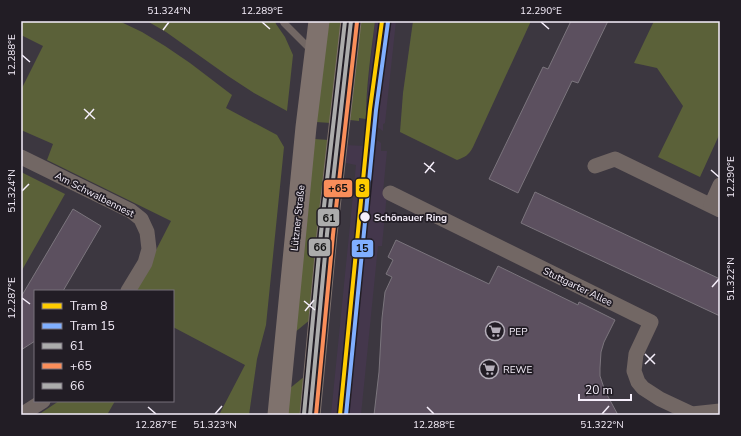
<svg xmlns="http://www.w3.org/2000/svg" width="741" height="436" font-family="'Nunito Sans',sans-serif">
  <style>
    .built { fill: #44374c }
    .green { fill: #5b6139 }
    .building { fill: #5c505f; stroke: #7b757d }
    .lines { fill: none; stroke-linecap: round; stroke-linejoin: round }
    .lane { stroke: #726764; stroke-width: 7 }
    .street { stroke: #726764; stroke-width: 15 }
    .secondary { stroke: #7f726d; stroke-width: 21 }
    .bus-1-casing { stroke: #221d25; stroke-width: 7 }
    .bus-2-casing { stroke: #221d25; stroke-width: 7 }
    .bus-3-casing { stroke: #221d25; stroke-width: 7 }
    .bus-1 { stroke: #acacac; stroke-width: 4 }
    .bus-2 { stroke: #fa8e5a; stroke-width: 4 }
    .bus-3 { stroke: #acacac; stroke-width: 4 }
    .tram-1-casing { stroke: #221d25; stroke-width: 7 }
    .tram-2-casing { stroke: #221d25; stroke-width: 7 }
    .tram-1 { stroke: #fc0; stroke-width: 4 }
    .tram-2 { stroke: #80afff; stroke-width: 4 }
    .ticks { fill: none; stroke: #f6effb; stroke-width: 1.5 }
    .stop-dot { fill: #f6effb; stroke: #221d25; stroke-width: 1.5 }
    .labels { text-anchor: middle; stroke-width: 3.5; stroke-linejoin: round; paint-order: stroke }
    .street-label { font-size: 10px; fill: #f6effb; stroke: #221d25 }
    .stop-label { font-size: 10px; font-weight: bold; fill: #f6effb; stroke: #221d25; text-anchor: start }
    .poi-label { font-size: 10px; fill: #f6effb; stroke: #221d25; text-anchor: start }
    .line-badge { stroke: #221d25; stroke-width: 1.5 }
    .pale-badge-label { font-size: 11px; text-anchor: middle; font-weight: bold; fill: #111 }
    .neatline { fill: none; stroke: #f6effb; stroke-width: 1.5 }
    .ticks-label { font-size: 10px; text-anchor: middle; fill: #f6effb }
  </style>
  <rect width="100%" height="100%" fill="#3c3740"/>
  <g class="built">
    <polygon points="375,21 396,21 385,123 383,124 383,131 366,119 366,107 370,66"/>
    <polygon points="365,131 381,143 381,151 387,151 383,192 387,192 382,246 378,246 361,415 331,415 356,165 346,163 346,145 364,146"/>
  </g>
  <g class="green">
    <polygon points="21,21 119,21 142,32 165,46 190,63 232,95 226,108 277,135 284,147 266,325 257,359 249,415 219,415 245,365 173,327 173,291 135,291 171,221 47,160 53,144 21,130 21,90 43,46 21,35"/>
    <polygon points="147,21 275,21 276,24 285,37 293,55 287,111 254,93 228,76 166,32"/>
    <polygon points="327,21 343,21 331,123 316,122"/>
    <path d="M 360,21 L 375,21 C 371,53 366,86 366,119 L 359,118 L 359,121 L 350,120 Z"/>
    <path d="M 413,21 L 531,21 L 473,147 C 469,155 465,157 457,160 L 400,132 L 403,93 Z"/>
    <polygon points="654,21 720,21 720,133 700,177 658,157 683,106 657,68 634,63"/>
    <polygon points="314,139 329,140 311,319 294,333"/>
    <polygon points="21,172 65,194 21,272"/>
    <polygon points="305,376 301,415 287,415 289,389"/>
    <polygon points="59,401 115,401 107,415 38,415"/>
  </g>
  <g class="building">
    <polygon points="571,21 608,21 578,83 572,81 518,193 489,179 543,67 548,69"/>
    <polygon points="535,192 720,279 720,316 521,223"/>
    <polygon points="73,209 101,226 63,291 35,291 35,341 21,350 21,297"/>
    <polygon points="396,240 489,284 498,266 578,305 579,302 615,320 604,342 601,352 600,368 600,376 605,391 618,415 374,415 379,372 382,318 385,292 392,277 386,274 393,260 388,257"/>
  </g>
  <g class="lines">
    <polyline class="lane" points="283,21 284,23 312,51"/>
    <g class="street">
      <polyline points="21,157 131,211 141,219 147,232 149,249 145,263 128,291"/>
      <polyline points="595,166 615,159 720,210"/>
      <polyline points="390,193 651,322 636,354 634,371 638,382 643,388 660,399 692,414 720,411"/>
      <polyline points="711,205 720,185"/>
      <polyline points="21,415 43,401"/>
    </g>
    <g class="secondary">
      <polyline points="278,415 306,127 319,21"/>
      <polyline points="310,415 327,234 351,21"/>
    </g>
    <g class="bus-1-casing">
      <polyline id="bus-1" points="310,415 327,234 351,21"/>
    </g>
    <g class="bus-2-casing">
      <polyline id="bus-2" points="316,415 333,235 357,22"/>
    </g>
    <g class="bus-3-casing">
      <polyline id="bus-3" points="304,414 321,233 345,21"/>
    </g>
    <use href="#bus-1" class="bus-1"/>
    <use href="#bus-2" class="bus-2"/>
    <use href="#bus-3" class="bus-3"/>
    <g class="tram-1-casing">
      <polyline id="tram-1" points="340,415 370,109 382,21"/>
    </g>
    <g class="tram-2-casing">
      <polyline id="tram-2" points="346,415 376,110 388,22"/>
    </g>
    <use href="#tram-1" class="tram-1"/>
    <use href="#tram-2" class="tram-2"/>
  </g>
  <path class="ticks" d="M 262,22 L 270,29M 541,22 L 549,29M 163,30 L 169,22M 22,55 L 30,62M 84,109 L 95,119M 85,119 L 94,109M 424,163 L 435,172M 711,170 L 719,177M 425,173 L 434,162M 22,191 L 29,184M 712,287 L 719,279M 22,298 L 30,304M 304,301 L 315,310M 305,311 L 314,300M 645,354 L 655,364M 645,364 L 655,354M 148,407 L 156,414M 427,407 L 434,414M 215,414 L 222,406M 602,414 L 609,406"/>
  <defs>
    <g id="supermarket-ring" transform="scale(1)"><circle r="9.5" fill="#221d25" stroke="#b5afba" stroke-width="1.5"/><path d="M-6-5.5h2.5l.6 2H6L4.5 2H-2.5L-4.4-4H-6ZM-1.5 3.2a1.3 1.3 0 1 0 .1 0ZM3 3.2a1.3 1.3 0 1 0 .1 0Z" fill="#b5afba"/></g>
  </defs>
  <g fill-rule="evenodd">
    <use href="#supermarket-ring" x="495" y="331"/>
    <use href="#supermarket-ring" x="489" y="369"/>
  </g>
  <circle class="stop-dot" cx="365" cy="217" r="5.5"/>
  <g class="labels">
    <g class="street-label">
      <text transform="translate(95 194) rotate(27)" y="4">Am Schwalbennest</text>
      <text transform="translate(297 218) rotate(-84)" y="4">Lützner Straße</text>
      <text transform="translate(578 286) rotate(26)" y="4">Stuttgarter Allee</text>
    </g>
    <g class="stop-label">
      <text x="374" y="221">Schönauer Ring</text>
    </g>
    <g class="poi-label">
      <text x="509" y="335">PEP</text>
      <text x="503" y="373">REWE</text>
    </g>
  </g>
  <g class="line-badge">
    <rect x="355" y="178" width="15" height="20" rx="4" fill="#fc0"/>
    <rect x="323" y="179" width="30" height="19" rx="4" fill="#fa8e5a"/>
    <rect x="317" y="208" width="23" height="19" rx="4" fill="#acacac"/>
    <rect x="308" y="238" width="23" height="19" rx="4" fill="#acacac"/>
    <rect x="351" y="239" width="23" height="19" rx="4" fill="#80afff"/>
  </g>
  <g class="pale-badge-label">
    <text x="362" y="192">8</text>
    <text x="338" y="192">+65</text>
    <text x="329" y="222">61</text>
    <text x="320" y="251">66</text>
    <text x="362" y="252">15</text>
  </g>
  <rect width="741" height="436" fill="none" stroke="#221d25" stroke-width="44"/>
  <rect x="34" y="290" width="140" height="112" fill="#221d25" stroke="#77717b"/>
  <rect x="42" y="303" width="20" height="6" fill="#ffcc00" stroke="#77717b"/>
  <text x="70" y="310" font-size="12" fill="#f6effb">Tram 8</text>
  <rect x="42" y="323" width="20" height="6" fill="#80afff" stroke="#77717b"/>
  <text x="70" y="330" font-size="12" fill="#f6effb">Tram 15</text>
  <rect x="42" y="343" width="20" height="6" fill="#acacac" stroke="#77717b"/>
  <text x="70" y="350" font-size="12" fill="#f6effb">61</text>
  <rect x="42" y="363" width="20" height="6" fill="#fa8e5a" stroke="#77717b"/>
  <text x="70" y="370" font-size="12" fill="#f6effb">+65</text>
  <rect x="42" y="383" width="20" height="6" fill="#acacac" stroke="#77717b"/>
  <text x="70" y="390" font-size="12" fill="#f6effb">66</text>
  <path d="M579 394v6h52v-6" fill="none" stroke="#f6effb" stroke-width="2"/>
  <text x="585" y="394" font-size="12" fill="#f6effb" stroke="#221d25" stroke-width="3" paint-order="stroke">20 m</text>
  <rect x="22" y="22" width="697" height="392" class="neatline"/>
  <g class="ticks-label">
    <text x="169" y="14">51.324°N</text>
    <text x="262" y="14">12.289°E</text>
    <text x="541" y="14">12.290°E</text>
    <text transform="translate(11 55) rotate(-90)" y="4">12.288°E</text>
    <text transform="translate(730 177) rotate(-90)" y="4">12.290°E</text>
    <text transform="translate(11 191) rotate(-90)" y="4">51.324°N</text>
    <text transform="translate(730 279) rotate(-90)" y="4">51.322°N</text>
    <text transform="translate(11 298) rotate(-90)" y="4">12.287°E</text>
    <text x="156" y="428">12.287°E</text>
    <text x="215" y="428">51.323°N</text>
    <text x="434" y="428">12.288°E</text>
    <text x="602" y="428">51.322°N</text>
  </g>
</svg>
